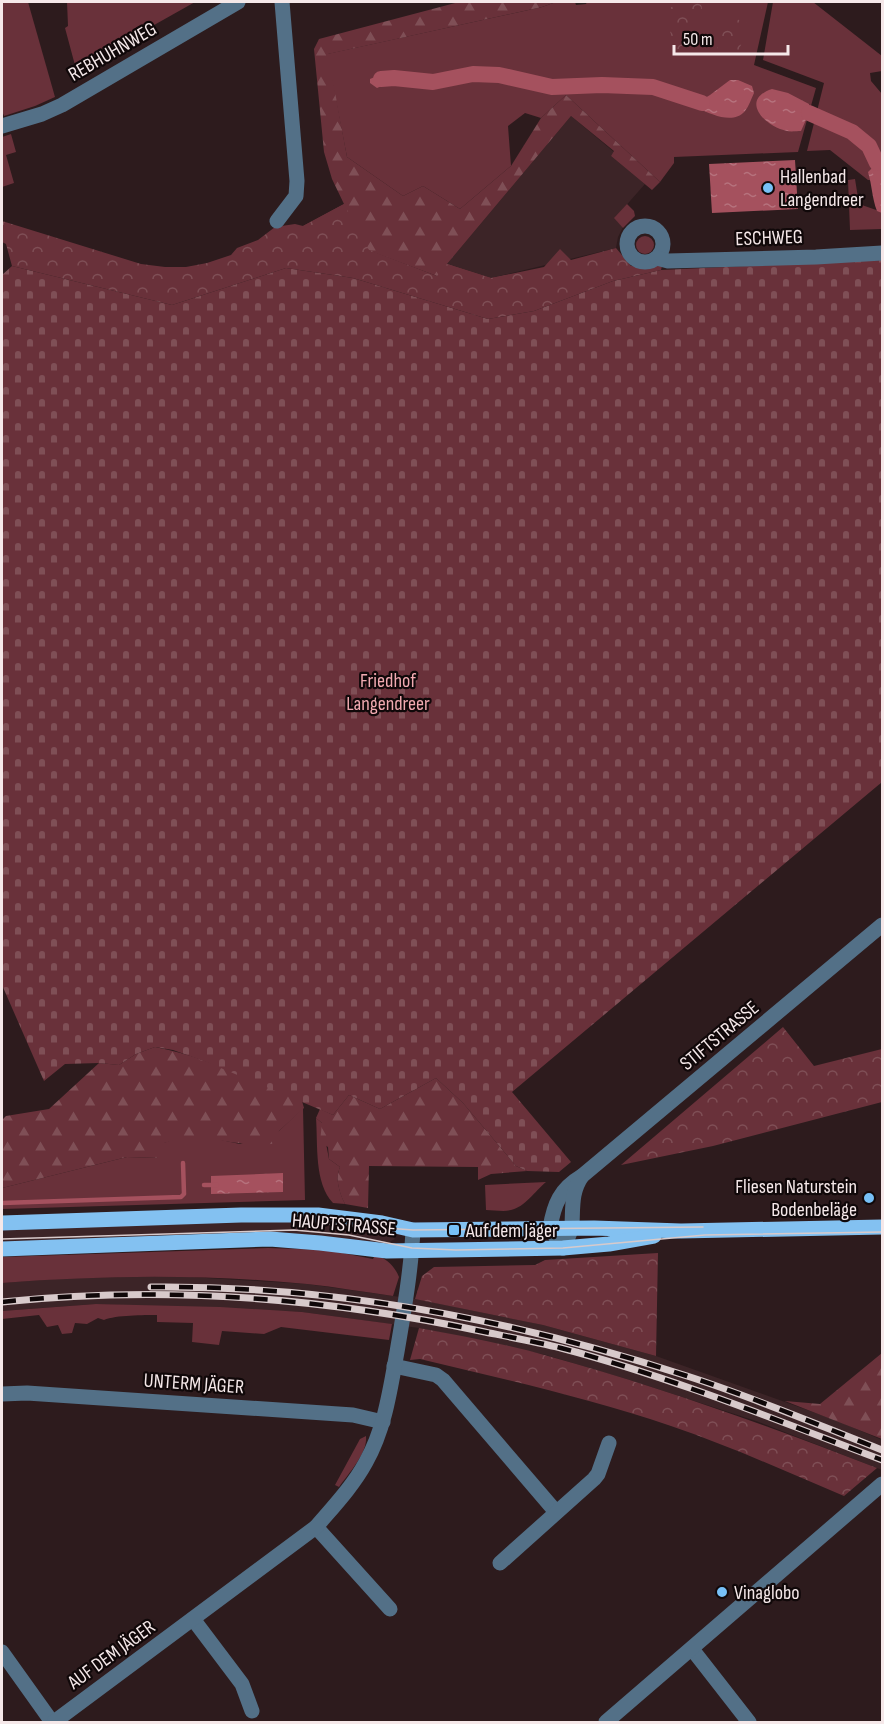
<svg xmlns="http://www.w3.org/2000/svg" width="884" height="1724" font-family="'Sofia Sans Condensed',sans-serif">
  <style>
    .built { fill: #3c2427 }
    .grass { fill: #69313a }
    .forest { fill: url(#forest-firs) }
    .cemetery { fill: url(#cemetery-stones) }
    .park { fill: url(#park-crowns) }
    .water { fill: url(#water-ripples) }
    .lines { fill: none; stroke-linecap: round; stroke-linejoin: round }
    .stream { stroke: #a5515e; stroke-width: 4.5 }
    .canal { stroke: #a5515e; stroke-width: 16 }
    .minor { stroke: #537087; stroke-width: 15 }
    .major { stroke: #83c1f1; stroke-width: 15 }
    .tram { stroke: #d8cacb; stroke-width: 1.5 }
    .rail-casing { stroke: #d8cacb; stroke-width: 7 }
    .rail { stroke: #100809; stroke-width: 4.5; stroke-dasharray: 14; stroke-linecap: butt }
    .poi-dot { fill: #77c0f7; stroke: #100809; stroke-width: 2 }
    .labels { text-anchor: middle; stroke-width: 4.5; stroke-linejoin: round; paint-order: stroke }
    .street-label { font-size: 20px; fill: #f5e8e9; stroke: #100809 }
    .poi-label { font-size: 20px; fill: #f5e8e9; stroke: #100809; text-anchor: start }
    .park-label { font-size: 20px; fill: #f1aab1; stroke: #100809 }
  </style>
  <defs>
    <pattern id="forest-firs" width="22" height="20" patternUnits="userSpaceOnUse" patternTransform="scale(1.5)"><rect width="22" height="20" fill="#69313a"/><path d="M5 1l3.5 6h-7zM16 11l3.5 6h-7z" fill="#7f4f56"/></pattern>
    <pattern id="cemetery-stones" width="16" height="16" patternUnits="userSpaceOnUse" patternTransform="scale(1.5)"><rect width="16" height="16" fill="#69313a"/><path d="M2 7V4a2 2 0 0 1 4 0v3zM10 15v-3a2 2 0 0 1 4 0v3z" fill="#7f4f56"/></pattern>
    <pattern id="park-crowns" width="20" height="18" patternUnits="userSpaceOnUse" patternTransform="scale(1.5)"><rect width="20" height="18" fill="#69313a"/><path d="M2 6a3 3 0 1 1 6 0M12 15a3 3 0 1 1 6 0" fill="none" stroke="#7f4f56"/></pattern>
    <pattern id="water-ripples" width="26" height="14" patternUnits="userSpaceOnUse" patternTransform="scale(1.5)"><rect width="26" height="14" fill="#a5515e"/><path d="M2 4q2-2 4 0t4 0M15 11q2-2 4 0t4 0" fill="none" stroke="#b6727d"/></pattern>
  </defs>
  <rect width="100%" height="100%" fill="#2d1b1d"/>
  <g class="built">
    <polygon points="571,116 614,152 611,156 645,184 615,218 623,227 618,237 616,248 491,278 447,264"/>
    <polygon points="294,1218 364,1225 390,1233 395,1239 385,1244 2,1243 2,1227"/>
    <polygon points="174,1276 307,1284 422,1300 543,1325 656,1356 838,1421 882,1440 882,1470 756,1421 633,1381 546,1355 419,1328 302,1312 96,1304 2,1311 2,1283 67,1278"/>
  </g>
  <g class="grass">
    <polygon points="2,2 28,2 55,97 35,106 4,116 2,111"/>
    <polygon points="67,2 195,2 76,69 65,28 68,26"/>
    <polygon points="556,2 575,2 576,5 586,4 587,2 768,2 754,65 816,88 798,152 674,157 674,163 660,182 566,95 541,118 525,113 508,126 511,166 460,209 423,186 403,196 347,157 327,54 542,7"/>
    <polygon points="773,2 813,2 882,56 882,71 870,73 871,81 882,94 882,181 868,180 830,150 807,151 824,83 763,60"/>
    <polygon points="11,134 16,152 6,155 14,183 2,187 2,137"/>
    <polygon points="855,179 859,204 882,212 882,229 850,230 848,180"/>
    <polygon points="627,204 634,211 635,216 623,228 614,218"/>
    <circle cx="645" cy="245" r="9"/>
    <polygon points="303,1108 305,1200 2,1209 2,1188 127,1157 158,1158 163,1143 182,1137 212,1138 240,1144 279,1131"/>
    <path d="M 316,1118 L 322,1123 L 329,1159 L 340,1167 C 335,1179 339,1191 345,1204 L 333,1203 C 314,1183 318,1145 316,1118 Z"/>
    <path d="M 546,1182 C 535,1191 525,1207 511,1210 C 504,1212 494,1210 486,1210 L 485,1185 Z"/>
    <path d="M 268,1248 L 327,1250 L 373,1259 L 375,1255 C 387,1259 394,1265 399,1277 L 393,1296 C 364,1292 336,1287 307,1284 C 205,1274 103,1275 2,1283 L 2,1257 Z"/>
    <path d="M 96,1304 L 220,1307 L 302,1312 L 392,1324 L 389,1340 L 281,1327 L 264,1334 L 222,1331 L 219,1345 L 192,1342 L 193,1323 L 157,1322 L 157,1315 C 144,1315 116,1315 104,1320 L 98,1318 L 87,1324 L 75,1323 L 72,1333 L 62,1334 L 58,1325 L 47,1327 L 39,1315 L 2,1319 L 2,1311 Z"/>
    <path d="M 366,1436 C 368,1453 348,1474 339,1487 L 335,1485 L 360,1439 Z"/>
  </g>
  <g class="forest">
    <polygon points="459,2 556,2 542,7 328,54 347,157 403,196 423,186 460,209 511,166 541,118 566,95 660,182 652,190 611,156 614,151 571,116 447,264 491,278 513,274 519,286 437,276 303,226 344,204 332,179 324,152 314,49 319,39"/>
    <path d="M 155,1047 C 205,1056 254,1082 302,1101 L 304,1108 L 279,1131 L 272,1144 C 261,1144 249,1145 238,1143 C 209,1139 194,1134 164,1143 L 159,1158 L 127,1157 L 2,1188 L 2,1120 L 6,1116 L 49,1109 L 99,1063 L 119,1065 L 136,1054 Z"/>
    <path d="M 436,1078 L 463,1103 L 516,1166 L 527,1171 L 491,1174 L 478,1180 L 478,1167 L 369,1166 L 368,1208 L 345,1204 C 339,1192 335,1179 340,1167 L 329,1159 L 328,1147 L 320,1142 L 322,1123 L 316,1118 L 320,1109 L 333,1115 L 349,1095 L 380,1109 Z"/>
    <polygon points="882,1353 882,1439 785,1401 820,1404"/>
  </g>
  <polygon class="cemetery" points="882,260 882,782 512,1092 571,1162 559,1172 527,1171 516,1166 463,1103 436,1078 380,1109 349,1095 333,1115 204,1061 173,1050 155,1047 136,1054 119,1065 99,1063 65,1064 44,1081 2,985 2,275 12,266 172,305 286,268 353,278 488,319 534,311 613,281 661,270"/>
  <g class="park">
    <polygon points="690,2 701,3 702,9 690,44 684,49 675,49 668,24 668,8"/>
    <polygon points="724,14 749,24 737,55 717,48"/>
    <polygon points="344,204 369,250 437,276 447,264 491,278 544,267 560,249 571,260 616,248 631,266 648,267 658,263 662,266 661,270 613,281 534,311 488,319 353,278 286,268 172,305 12,266 6,244 2,242 2,221 141,264 165,267 186,267 207,263 231,255 237,248 258,240 275,227 295,224 303,226"/>
    <polygon points="783,1027 814,1066 882,1049 882,1102 713,1146 621,1165"/>
    <polygon points="658,1253 656,1356 543,1325 415,1299 422,1276 434,1267 535,1265 545,1260"/>
    <path d="M 419,1328 C 462,1336 506,1344 548,1356 C 660,1387 769,1426 877,1468 L 844,1496 C 787,1472 730,1446 671,1426 C 589,1398 504,1379 420,1359 L 410,1360 Z"/>
  </g>
  <g class="water">
    <polygon points="382,74 389,75 394,78 393,81 377,88 370,83 370,79"/>
    <path d="M 730,80 L 738,80 L 752,86 L 754,93 C 751,99 749,106 745,111 C 733,125 712,114 699,109 L 700,101 L 710,95 Z"/>
    <path d="M 772,89 L 788,93 L 809,104 L 809,113 L 801,131 C 797,131 791,132 787,131 C 765,127 739,100 772,89 Z"/>
    <polygon points="795,160 798,209 712,213 709,164"/>
    <path d="M 877,163 L 882,163 L 882,213 L 877,211 C 872,198 872,185 868,172 Z"/>
    <polygon points="283,1173 283,1192 211,1194 211,1176"/>
  </g>
  <g class="lines">
    <g class="stream">
      <polyline points="204,1185 217,1185"/>
      <polyline points="2,1203 181,1197 184,1194 183,1163"/>
    </g>
    <g class="canal">
      <polyline points="381,79 394,78 433,82 473,74 499,75 552,87 602,85 653,87 702,103"/>
      <polyline points="809,113 852,132 869,146 877,163"/>
    </g>
    <g class="minor">
      <polyline points="2,126 42,114 62,105 238,2"/>
      <polyline points="277,221 296,196 297,181 282,2"/>
      <circle cx="645" cy="244" r="18"/>
      <polyline points="657,258 668,261 816,257 882,253"/>
      <path d="M 563,1248 L 550,1228 C 554,1204 560,1189 582,1176 L 882,925"/>
      <path d="M 563,1248 C 566,1241 571,1233 572,1225 C 573,1207 571,1192 582,1176"/>
      <polyline points="394,1366 436,1375 443,1380 556,1512"/>
      <polyline points="2,1394 27,1393 353,1415 383,1422"/>
      <polyline points="316,1527 390,1609"/>
      <polyline points="500,1563 594,1479 598,1474 609,1443"/>
      <polyline points="193,1619 242,1684 252,1711"/>
      <polyline points="692,1649 749,1722"/>
      <polyline points="2,1652 52,1722"/>
      <path d="M 54,1722 L 316,1527 C 334,1506 353,1486 366,1462 C 385,1428 390,1390 397,1352 C 404,1311 411,1271 413,1230"/>
      <polyline points="606,1722 882,1484"/>
    </g>
    <g class="major">
      <polyline points="2,1223 241,1215 318,1215 382,1223 413,1230 594,1228 681,1231 882,1227"/>
      <polyline points="2,1249 270,1239 320,1243 387,1251 563,1248 609,1244 654,1236"/>
    </g>
    <g class="tram">
      <polyline points="319,1223 413,1230 703,1227"/>
      <polyline points="2,1239 294,1230 349,1235 412,1248 456,1250 563,1248 705,1235 882,1232"/>
    </g>
    <g class="rail-casing">
      <g id="rail">
        <path d="M 151,1287 C 333,1285 515,1320 687,1376 C 753,1397 818,1425 882,1450"/>
        <path d="M 2,1302 C 162,1285 327,1298 485,1332 C 510,1337 536,1342 561,1348 C 671,1377 776,1420 882,1460"/>
      </g>
    </g>
    <use href="#rail" class="rail"/>
  </g>
  <g class="poi-dot">
    <circle cx="768" cy="188" r="6"/>
    <circle cx="869" cy="1198" r="6"/>
    <rect x="448" y="1224" width="12" height="12" rx="3"/>
    <circle cx="722" cy="1592" r="6"/>
  </g>
  <g class="labels">
    <g class="street-label">
      <text transform="translate(112 51) rotate(-30)" y="7">REBHUHNWEG</text>
      <text transform="translate(769 237) rotate(-2)" y="7">ESCHWEG</text>
      <text transform="translate(719 1035) rotate(-40)" y="7">STIFTSTRASSE</text>
      <text transform="translate(344 1224) rotate(5)" y="7">HAUPTSTRASSE</text>
      <text transform="translate(194 1383) rotate(4)" y="7">UNTERM JÄGER</text>
      <text transform="translate(111 1654) rotate(-36)" y="7">AUF DEM JÄGER</text>
    </g>
    <g class="poi-label">
      <text x="780" y="183">Hallenbad<tspan x="780" dy="23">Langendreer</tspan></text>
      <text x="857" y="1193" text-anchor="end">Fliesen Naturstein<tspan x="857" dy="23">Bodenbeläge</tspan></text>
      <text x="466" y="1237">Auf dem Jäger</text>
      <text x="734" y="1599">Vinaglobo</text>
    </g>
    <g class="park-label">
      <text x="388" y="687">Friedhof<tspan x="388" dy="23">Langendreer</tspan></text>
    </g>
  </g>
  <rect width="884" height="1724" fill="none" stroke="#f5e8e9" stroke-width="6"/>
  <path d="M674 45v9h114v-9" fill="none" stroke="#f5e8e9" stroke-width="3"/>
  <text x="683" y="45" font-size="18" fill="#f5e8e9" stroke="#100809" stroke-width="4.5" paint-order="stroke">50 m</text>
</svg>
